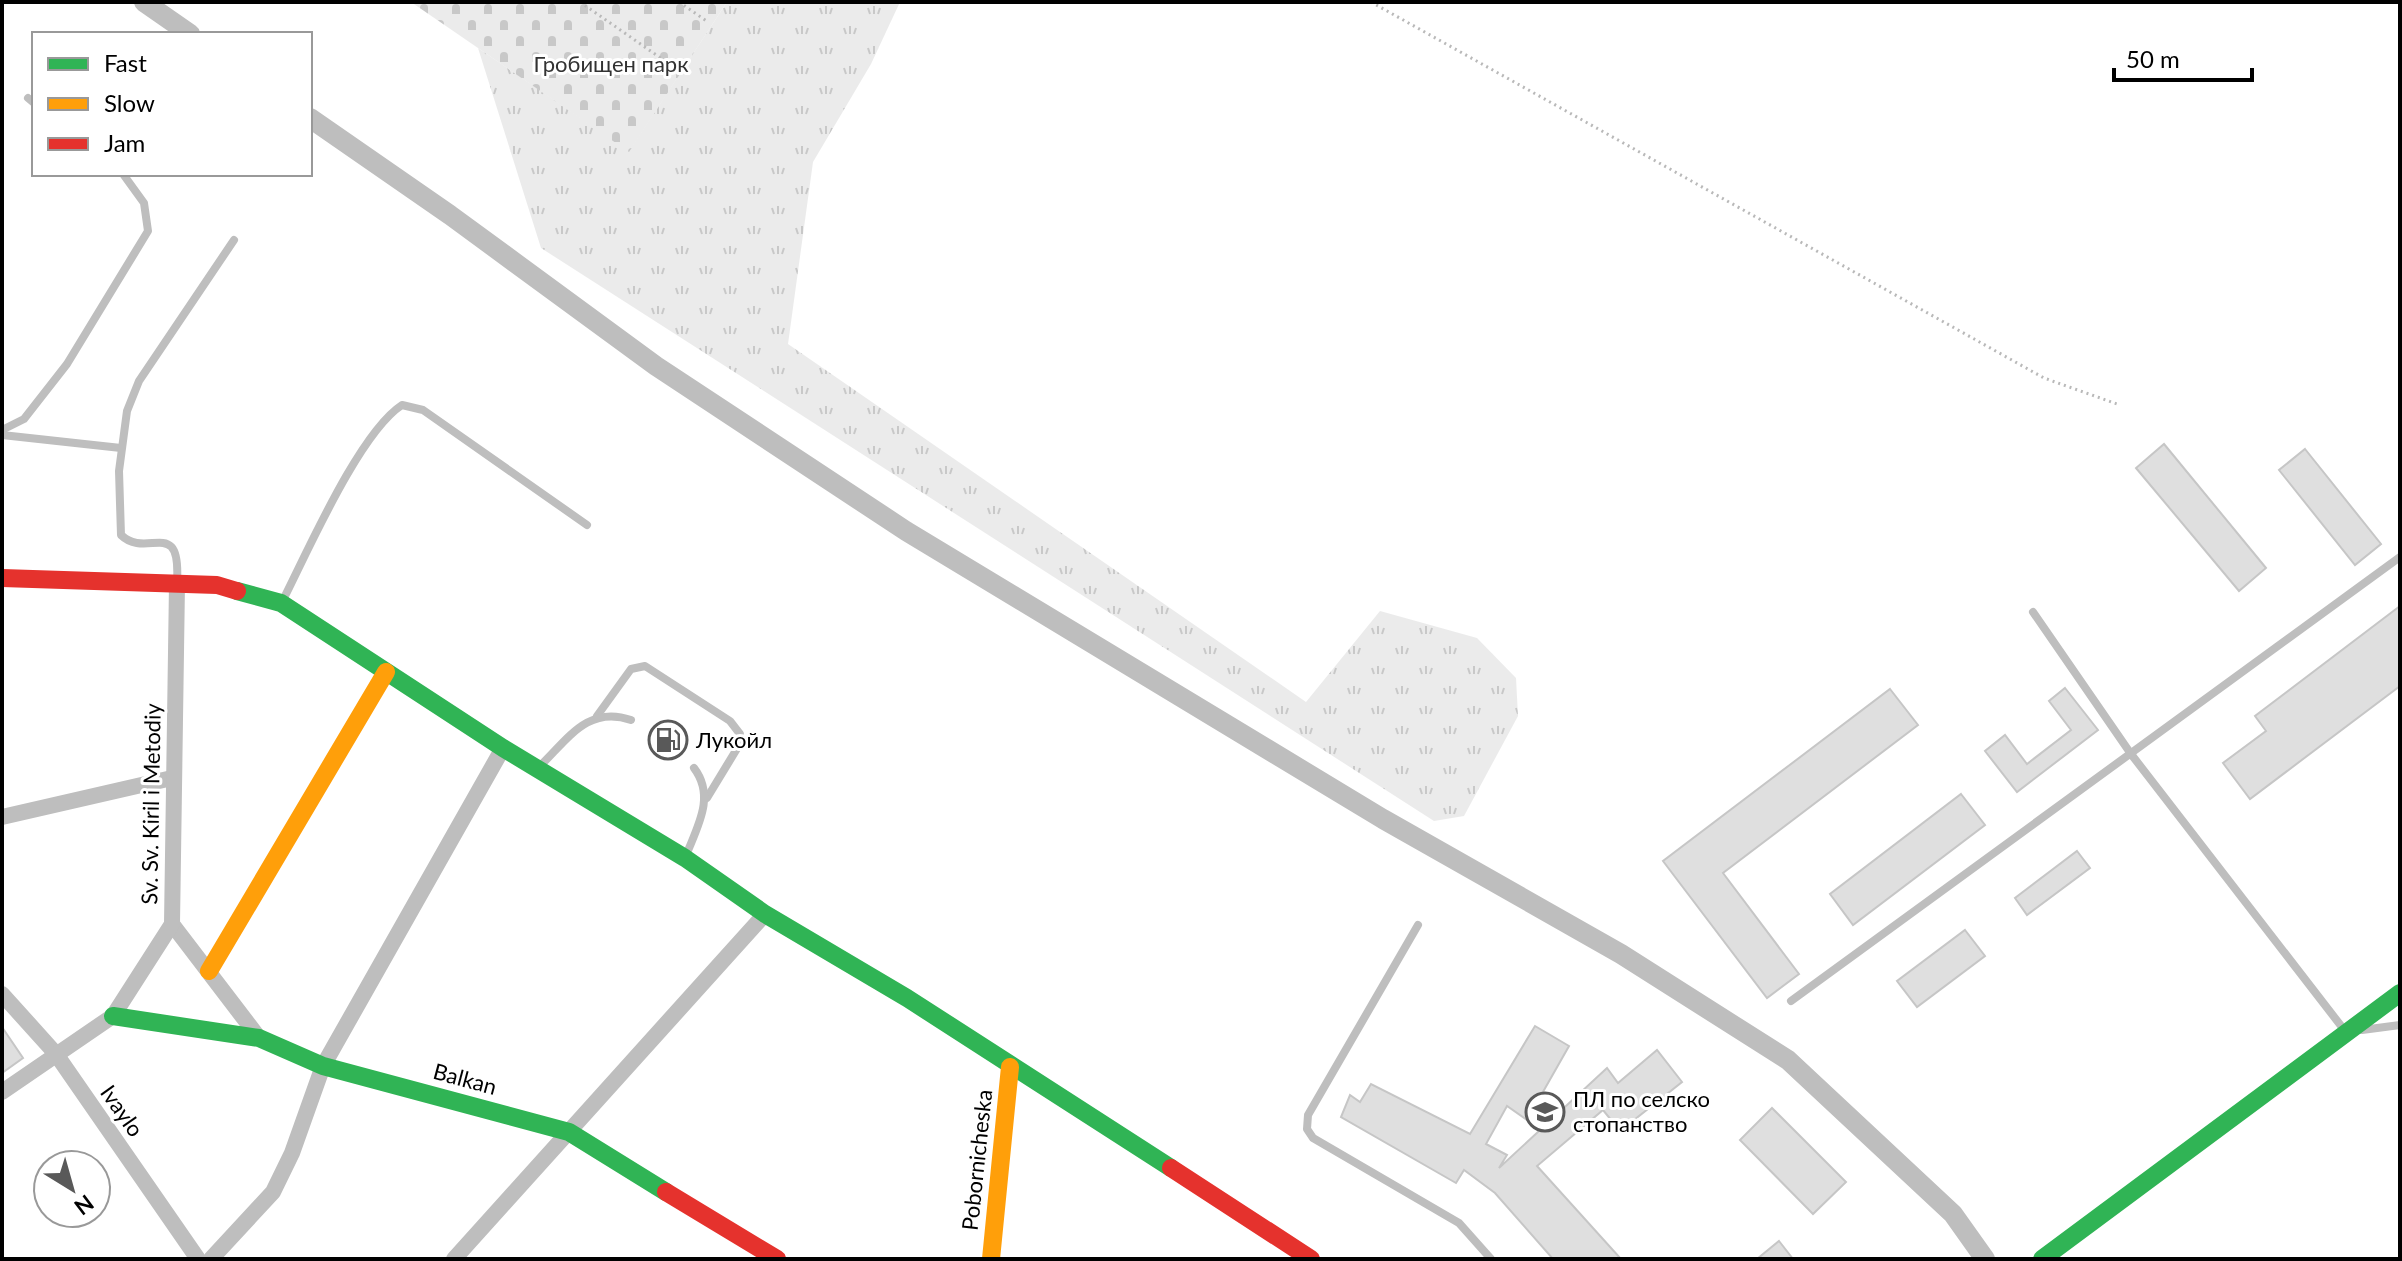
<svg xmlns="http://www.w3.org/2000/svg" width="2402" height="1261" font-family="Lato,sans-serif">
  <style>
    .grass { fill: url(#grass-tufts) }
    .cemetery { fill: url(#cemetery-stones) }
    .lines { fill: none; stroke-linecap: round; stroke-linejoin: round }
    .canal { stroke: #bebebe; stroke-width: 20 }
    .building { fill: #dfdfdf; stroke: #c6c6c6; stroke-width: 2 }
    .path { stroke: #b9b9b9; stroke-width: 3; stroke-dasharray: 2 4; stroke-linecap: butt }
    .lane { stroke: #bebebe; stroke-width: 8 }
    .street { stroke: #bebebe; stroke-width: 16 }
    .fast { stroke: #30b455; stroke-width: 18 }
    .slow { stroke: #ff9f0a; stroke-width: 18 }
    .jam { stroke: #e5322d; stroke-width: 18 }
    .labels { text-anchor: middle; stroke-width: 6; stroke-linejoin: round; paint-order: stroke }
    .park-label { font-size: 22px; fill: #323232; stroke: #fff }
    .poi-label { font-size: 22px; fill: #000; stroke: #fff; text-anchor: start }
    .street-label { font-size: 22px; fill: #000; stroke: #fff }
  </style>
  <defs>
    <pattern id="grass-tufts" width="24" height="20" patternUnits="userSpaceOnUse" patternTransform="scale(2)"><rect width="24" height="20" fill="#ebebeb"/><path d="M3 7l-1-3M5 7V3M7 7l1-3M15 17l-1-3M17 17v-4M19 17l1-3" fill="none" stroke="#c8c8c8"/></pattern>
    <pattern id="cemetery-stones" width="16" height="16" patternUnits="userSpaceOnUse" patternTransform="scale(2)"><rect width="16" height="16" fill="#ebebeb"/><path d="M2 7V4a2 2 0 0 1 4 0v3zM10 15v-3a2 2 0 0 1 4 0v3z" fill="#c8c8c8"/></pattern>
  </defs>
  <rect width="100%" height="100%" fill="#fff"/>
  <polygon class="grass" points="727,2 900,2 871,64 813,162 788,344 1306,702 1380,611 1477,638 1516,678 1518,716 1464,816 1434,821 541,248 478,48 629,151"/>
  <polygon class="cemetery" points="411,2 727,2 629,152"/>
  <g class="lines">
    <g class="canal">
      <polyline points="144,2 190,34"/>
      <polyline points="310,118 450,215 656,366 906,531 1383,819 1621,954 1788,1060 1953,1214 1985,1259"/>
    </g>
  </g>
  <g class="building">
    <polygon points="2164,444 2266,568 2239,591 2136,468"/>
    <polygon points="2305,449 2381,544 2355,565 2279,470"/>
    <polygon points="2400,606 2400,686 2250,799 2223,763 2266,731 2255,716"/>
    <polygon points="2065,688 2098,730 2017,792 1985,751 2005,735 2027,764 2071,730 2049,701"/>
    <polygon points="1890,689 1918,725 1723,873 1799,974 1767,998 1663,861"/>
    <polygon points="1961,794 1985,825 1853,925 1830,894"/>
    <polygon points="2077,851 2090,868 2027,915 2015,898"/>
    <polygon points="1965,930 1985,956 1917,1007 1897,981"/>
    <polygon points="1535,1026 1569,1046 1527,1120 1507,1106 1486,1144 1507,1155 1499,1168 1607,1068 1618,1083 1657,1050 1682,1082 1620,1131 1603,1110 1537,1166 1621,1259 1553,1259 1495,1193 1464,1170 1456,1183 1341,1117 1350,1095 1360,1102 1371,1084 1470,1134"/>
    <polygon points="2,1027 23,1058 2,1073"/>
    <polygon points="1772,1108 1846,1182 1813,1214 1740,1140"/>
    <polygon points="1779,1241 1793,1259 1757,1259"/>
  </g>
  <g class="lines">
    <g class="path">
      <polyline points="580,2 675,68"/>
      <polyline points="679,2 708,22"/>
      <polyline points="1371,2 2044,378 2120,405"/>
    </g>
    <g class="lane">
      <polyline points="28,98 34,103"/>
      <polyline points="2,430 24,419 67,364 148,231 144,203 123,174"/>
      <polyline points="2,435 121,448"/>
      <path d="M 177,582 C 181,515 147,560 121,535 L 119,471 L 127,411 L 139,381 L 234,240"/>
      <path d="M 282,602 C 307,553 359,433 402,405 L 423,410 L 587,525"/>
      <polyline points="2033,612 2131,754 2345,1031"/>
      <polyline points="597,716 631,669 645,666 730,721 740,734 738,747 707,798"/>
      <path d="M 540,766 C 568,739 588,705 631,720"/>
      <path d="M 685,858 C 697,827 716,797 694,768"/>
      <polyline points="1418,925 1308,1115 1307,1129 1313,1138 1459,1223 1491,1259"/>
      <polyline points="1791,1001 2400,557"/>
      <polyline points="2362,1030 2400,1025"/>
    </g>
    <g class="street">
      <polyline points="2,817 172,778"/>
      <polyline points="172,924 259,1038"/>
      <polyline points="2,994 56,1054 198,1259"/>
      <polyline points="2,1092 113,1016 172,924 177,584"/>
      <polyline points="211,1259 273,1192 292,1153 323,1066 503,748"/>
      <polyline points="454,1259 765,914"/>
    </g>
    <g class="fast">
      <polyline points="237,591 281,603 503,748 685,858 765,914 907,998 1171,1168"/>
      <polyline points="113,1016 259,1038 323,1066 569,1132 666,1192"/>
      <polyline points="2042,1259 2400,993"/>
    </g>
    <g class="slow">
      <polyline points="209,971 386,672"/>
      <polyline points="991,1259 1010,1067"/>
    </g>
    <g class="jam">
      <polyline points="2,578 217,585 237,591"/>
      <polyline points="1171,1168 1311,1259"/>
      <polyline points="666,1192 777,1259"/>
    </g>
  </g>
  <defs>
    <g id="fuel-ring" transform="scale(2)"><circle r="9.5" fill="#fff" stroke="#595959" stroke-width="1.5"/><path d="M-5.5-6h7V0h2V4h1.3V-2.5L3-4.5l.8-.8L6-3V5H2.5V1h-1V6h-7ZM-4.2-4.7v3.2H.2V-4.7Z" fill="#595959"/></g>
    <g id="school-ring" transform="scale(2)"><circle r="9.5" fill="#fff" stroke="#595959" stroke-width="1.5"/><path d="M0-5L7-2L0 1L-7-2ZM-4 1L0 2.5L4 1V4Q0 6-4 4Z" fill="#595959"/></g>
  </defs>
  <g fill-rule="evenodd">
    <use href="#fuel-ring" x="668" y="740"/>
    <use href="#school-ring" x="1545" y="1112"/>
  </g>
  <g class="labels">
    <g class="park-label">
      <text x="611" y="72">Гробищен парк</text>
    </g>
    <g class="poi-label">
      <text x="696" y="748">Лукойл</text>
      <text x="1573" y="1107">ПЛ по селско<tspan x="1573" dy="25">стопанство</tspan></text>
    </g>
    <g class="street-label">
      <text transform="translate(151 804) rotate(-89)" y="8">Sv. Sv. Kiril i Metodiy</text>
      <text transform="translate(465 1079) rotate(15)" y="8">Balkan</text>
      <text transform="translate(122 1111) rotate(55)" y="8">Ivaylo</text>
      <text transform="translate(977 1160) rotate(-84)" y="8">Pobornicheska</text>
    </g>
  </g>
  <rect width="2402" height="1261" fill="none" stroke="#000000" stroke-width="8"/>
  <rect x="32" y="32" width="280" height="144" fill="#ffffff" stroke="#999999" stroke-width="2"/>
  <rect x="48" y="58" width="40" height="12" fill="#30b455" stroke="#999999" stroke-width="2"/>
  <text x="104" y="72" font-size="24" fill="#000000">Fast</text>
  <rect x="48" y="98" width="40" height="12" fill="#ff9f0a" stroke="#999999" stroke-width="2"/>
  <text x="104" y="112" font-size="24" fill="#000000">Slow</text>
  <rect x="48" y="138" width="40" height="12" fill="#e5322d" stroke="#999999" stroke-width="2"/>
  <text x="104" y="152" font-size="24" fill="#000000">Jam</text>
  <g transform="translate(72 1189) rotate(143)"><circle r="38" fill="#ffffff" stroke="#999999" stroke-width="2"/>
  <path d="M0-6L14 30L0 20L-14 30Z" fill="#595959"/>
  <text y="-12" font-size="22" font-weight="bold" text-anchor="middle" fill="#000000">N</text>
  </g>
  <path d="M2114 68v12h138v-12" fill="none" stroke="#000000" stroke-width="4"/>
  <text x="2126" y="68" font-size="24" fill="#000000" stroke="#ffffff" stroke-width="6" paint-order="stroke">50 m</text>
</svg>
